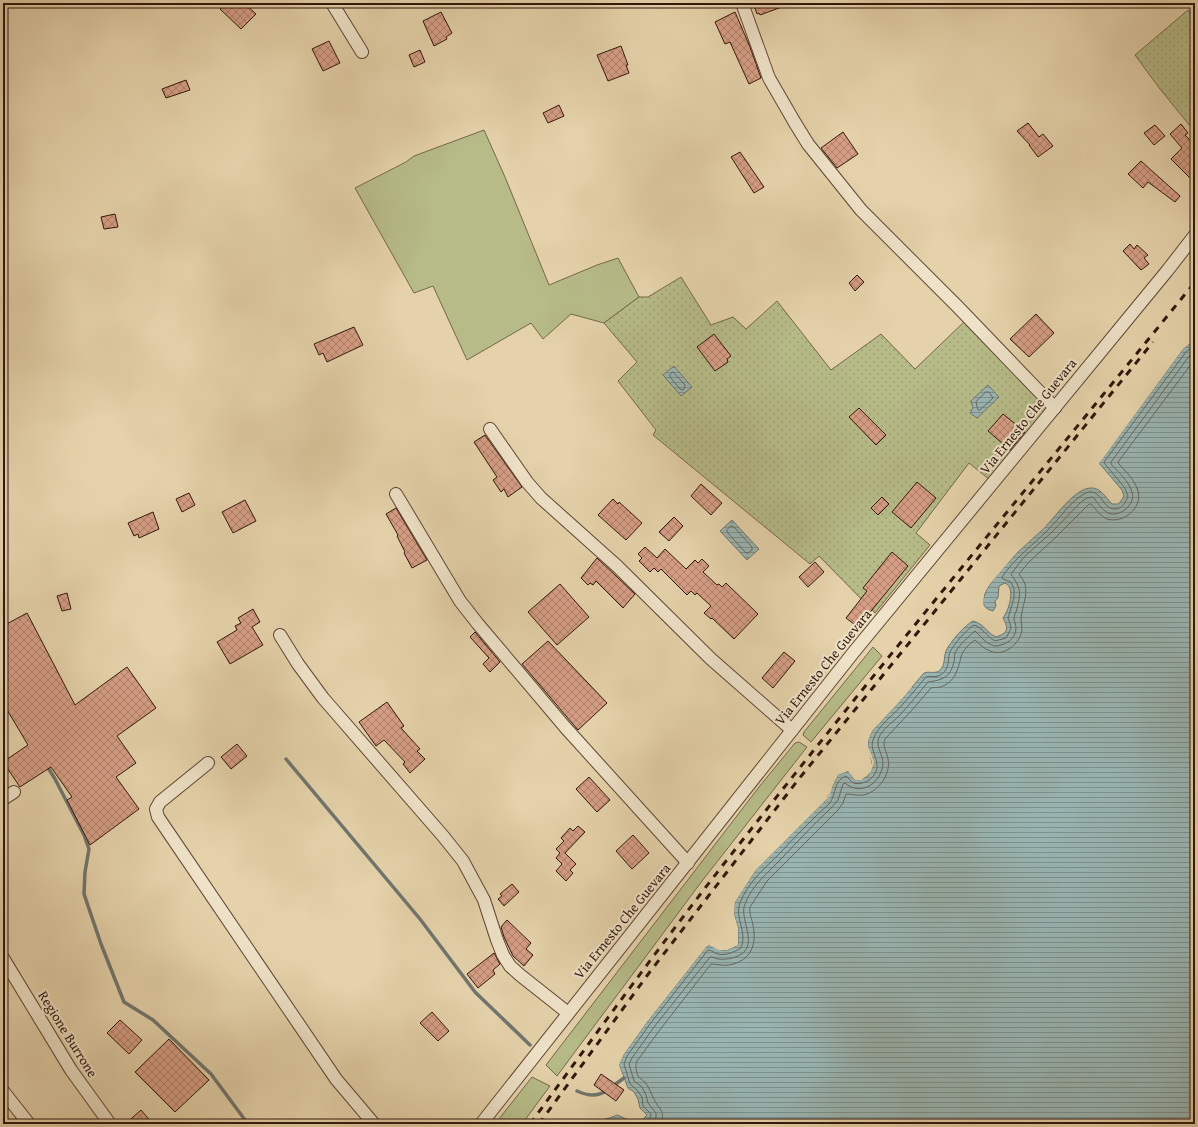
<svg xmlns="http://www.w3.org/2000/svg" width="1198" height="1127" font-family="'Gentium Book Plus',serif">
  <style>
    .green { fill: #b6bb88; stroke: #74684a }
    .park { fill: url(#park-dots); stroke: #74684a }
    .water { fill: url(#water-rules); stroke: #70756f }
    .pier { fill: #e5d2aa }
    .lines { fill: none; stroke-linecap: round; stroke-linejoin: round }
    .shore { stroke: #66665e; stroke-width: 1 }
    .stream { stroke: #70756f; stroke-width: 3.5 }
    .building { fill: url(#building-cross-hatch); stroke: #32160b }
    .minor-casing { stroke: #5f4533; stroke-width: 14 }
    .minor { stroke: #eee2c8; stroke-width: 12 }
    .rail { stroke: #32160b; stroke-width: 3; stroke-dasharray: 7 7; stroke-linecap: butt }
    .labels { text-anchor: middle; stroke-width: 4; stroke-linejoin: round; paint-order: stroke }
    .street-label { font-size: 14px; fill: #32160b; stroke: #eee2c8 }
  </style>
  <defs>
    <pattern id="park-dots" width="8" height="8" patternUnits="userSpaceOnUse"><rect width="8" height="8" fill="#b6bb88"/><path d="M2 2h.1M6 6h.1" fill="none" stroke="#9da074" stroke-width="1.8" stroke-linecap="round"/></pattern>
    <pattern id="water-rules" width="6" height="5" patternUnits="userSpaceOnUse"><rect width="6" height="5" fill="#99b5b2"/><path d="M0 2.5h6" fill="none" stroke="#7d928f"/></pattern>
    <pattern id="building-cross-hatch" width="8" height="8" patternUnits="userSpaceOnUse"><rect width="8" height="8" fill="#d69e85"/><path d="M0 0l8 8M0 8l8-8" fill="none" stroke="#ae806b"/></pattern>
  </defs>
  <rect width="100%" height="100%" fill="#e5d2aa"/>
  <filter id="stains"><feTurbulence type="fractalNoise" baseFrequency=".005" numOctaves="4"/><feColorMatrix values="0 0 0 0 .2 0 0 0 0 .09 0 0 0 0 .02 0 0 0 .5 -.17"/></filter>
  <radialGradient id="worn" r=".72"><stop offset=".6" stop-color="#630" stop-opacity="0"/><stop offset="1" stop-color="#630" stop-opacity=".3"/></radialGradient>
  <g class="green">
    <polygon points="484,130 505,177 549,285 597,265 618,258 639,297 604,323 571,314 543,339 531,323 467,360 433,286 414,293 355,188 406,162 414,156"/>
    <polygon points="873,647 882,656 811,742 803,735 804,732"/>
    <polygon points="799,742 807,747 702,881 557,1076 546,1065 759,787 795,743"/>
    <polygon points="532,1077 550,1086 522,1124 495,1124"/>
  </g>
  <g class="park">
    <polygon points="1188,10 1195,20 1195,132 1160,89 1135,55"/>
    <polygon points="681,277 711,325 733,317 746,329 777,301 831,370 881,334 915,369 964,322 1048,408 990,480 969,463 916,533 930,545 875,613 819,556 810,564 653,435 656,430 618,381 637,362 604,323 639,297 648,297"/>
  </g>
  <g class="water">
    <path d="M 1193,341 L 1195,341 L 1195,1124 L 595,1124 C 601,1119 609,1119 617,1115 C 628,1119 637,1127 647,1115 L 640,1108 L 638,1099 L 634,1092 L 628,1088 L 619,1065 L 624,1054 L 647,1022 L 706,947 L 709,945 C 725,951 722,953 738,945 L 738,928 L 734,914 L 734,909 L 735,902 L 739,895 L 755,871 L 826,800 L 838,775 L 848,771 L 855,780 L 867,777 L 873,767 L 868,746 L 868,741 L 872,731 L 901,700 L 924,673 C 929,671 934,674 939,671 C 946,665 943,659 946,651 C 950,642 964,626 973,621 C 984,624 986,632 996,637 C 1008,633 1009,629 1003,618 C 1009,610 1016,588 1005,583 L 999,586 L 998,598 L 995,601 L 996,606 L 993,611 C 956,603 1036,536 1045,527 C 1056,516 1075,488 1091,488 C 1100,487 1106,498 1112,504 L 1118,504 L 1121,501 L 1124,496 L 1122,490 L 1099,463 L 1183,349 Z"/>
    <polygon points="674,366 692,387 681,396 663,375"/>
    <polygon points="988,385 999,397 977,418 970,413 973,408 971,401"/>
    <polygon points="732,520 759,549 747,560 720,531"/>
  </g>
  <g class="pier">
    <polygon points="1192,339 1195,339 1195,341 1189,344 1183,349 1098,465 1099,459 1114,439 1182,348"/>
    <polygon points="1044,525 1046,526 1018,551 989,585 984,594 983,608 981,602 982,594 987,584 1016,550"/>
    <polygon points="912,685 912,687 901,700 872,731 868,741 868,746 874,762 871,772 861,780 855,780 848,771 838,775 833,785 829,797 755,871 735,902 734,914 738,928 738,945 727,950 719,950 709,945 706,947 703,951 647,1022 624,1054 619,1065 625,1082 621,1077 617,1065 622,1053 691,962 705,945 710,943 720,948 726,948 736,944 736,928 732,914 733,902 754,870 828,796 831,784 836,773 844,769 849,769 856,778 861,778 870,771 872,762 866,746 866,741 870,730"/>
  </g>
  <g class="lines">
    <g class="shore">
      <polygon points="673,372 685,385 685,387 683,390 680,389 670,377 670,375"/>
      <polygon points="986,392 989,392 993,398 980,410 978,410 976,402"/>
      <polygon points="731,526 734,527 752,547 752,550 748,553 746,553 727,532 727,530"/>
      <path d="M 643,1124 C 647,1122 651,1119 651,1114 L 643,1106 L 642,1097 L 637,1090 L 630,1084 L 624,1064 L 627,1056 L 650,1024 L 708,950 C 712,950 714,953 718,954 C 726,956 734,952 741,948 C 748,932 734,917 740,903 C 748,882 765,868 780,853 C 796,836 812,819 830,803 C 836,794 834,780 846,776 L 853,783 C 861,785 869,782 874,775 C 883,763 869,752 873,740 C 877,726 895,714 904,703 C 912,694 919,685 926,677 C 930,675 934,678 938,676 C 951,671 947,659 950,652 C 954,644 966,630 974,625 C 982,627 987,637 995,641 L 1006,638 L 1011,629 L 1010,623 L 1008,618 L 1014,598 L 1014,589 L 1011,582 L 1003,579 L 1002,577 C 1015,558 1033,545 1049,529 C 1060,518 1070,502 1084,494 C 1087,492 1092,491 1095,493 C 1103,497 1105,510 1116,509 C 1123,508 1126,502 1128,496 L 1125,488 L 1105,464 L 1104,462 L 1186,352 L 1195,345"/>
      <path d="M 652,1124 L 656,1118 L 656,1113 L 648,1103 L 646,1095 L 642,1087 L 634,1081 L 629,1064 L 632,1058 L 654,1027 L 710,957 C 713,957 715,958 718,959 C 727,960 737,958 744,952 C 756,940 739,917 745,904 C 752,885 768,873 781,859 C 798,841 815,823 833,806 L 838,800 L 843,784 L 845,783 C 861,797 881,783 883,764 C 883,753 874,746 880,735 C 885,727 894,721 900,715 C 910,704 919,693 928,682 C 942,680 950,678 954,662 C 955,659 954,656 955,653 C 959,645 968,637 975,631 L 986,642 L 994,646 C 1005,646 1016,639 1016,628 C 1016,625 1014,621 1014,618 C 1014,616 1016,612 1017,609 C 1021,591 1021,589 1011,574 L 1024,557 L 1052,532 L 1080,503 L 1087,498 L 1093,497 C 1097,502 1102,510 1108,513 C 1120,518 1136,504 1132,492 C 1129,481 1118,472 1111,464 L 1111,462 L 1190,355 L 1195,350"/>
      <path d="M 660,1124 C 667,1111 658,1109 654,1099 C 651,1094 650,1089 647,1085 C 645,1081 640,1079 638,1076 C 636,1072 635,1065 637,1061 L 659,1031 L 711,964 C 717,964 723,966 729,965 C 751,961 757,945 753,925 C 752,919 749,914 750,907 L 767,881 L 838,810 L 843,803 L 846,794 C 852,794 858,796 864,795 C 879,791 891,774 888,759 C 887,752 882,746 885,739 L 912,710 L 931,688 C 934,687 937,688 940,687 C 955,683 958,669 961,657 C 962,651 970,643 975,640 C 980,644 984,649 990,651 C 1004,657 1020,644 1022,630 C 1022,626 1021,622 1021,618 C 1022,607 1028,596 1025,584 C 1024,581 1021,577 1019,574 L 1029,562 L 1056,537 L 1089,504 L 1091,504 C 1096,509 1100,516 1107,519 C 1123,524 1143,508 1138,491 C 1135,480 1126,472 1119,464 L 1118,462 L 1195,359"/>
    </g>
    <g class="stream">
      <polyline points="286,759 420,919 475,992 530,1045"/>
      <polyline points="47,766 55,779 84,835 89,849 85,872 84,894 101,944 124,1002 153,1020 211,1074 248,1124"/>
      <polyline points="613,1086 624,1078"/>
      <path d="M 577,1091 C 588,1096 597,1097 608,1090"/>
    </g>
  </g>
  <g class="building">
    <polygon points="226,3 234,3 238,6 241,3 244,3 256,14 241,29 220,9"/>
    <polygon points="753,3 790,3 790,4 760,15 759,13 757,14"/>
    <polygon points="441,12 452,33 446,37 447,39 434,46 423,21"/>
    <polygon points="735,12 750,47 761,78 749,84 730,42 725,44 715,22"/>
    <polygon points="329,41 340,63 323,71 312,49"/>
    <polygon points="621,46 628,65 626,65 629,73 608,81 597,55"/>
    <polygon points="420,50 425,62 414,67 409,55"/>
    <polygon points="186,80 190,90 166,98 162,89"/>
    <polygon points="559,105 564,116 548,123 543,113"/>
    <polygon points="1028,123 1039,137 1043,134 1053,146 1038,157 1029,145 1030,145 1017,131"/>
    <polygon points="1181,124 1188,133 1185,135 1195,145 1195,183 1171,159 1182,148 1170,134"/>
    <polygon points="1155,125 1165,136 1154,145 1144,133"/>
    <polygon points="843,132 858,154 837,168 821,148"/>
    <polygon points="740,152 764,187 754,193 731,157"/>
    <polygon points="1141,161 1180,196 1175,202 1148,182 1143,188 1128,174"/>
    <polygon points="115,214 118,227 104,229 101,217"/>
    <polygon points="1130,244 1134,249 1137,245 1148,255 1144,258 1149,264 1141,270 1123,251"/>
    <polygon points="857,275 864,282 855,291 849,283"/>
    <polygon points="1036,314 1054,333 1029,357 1010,339"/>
    <polygon points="354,327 363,345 327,362 323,353 319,355 314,344"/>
    <polygon points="714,334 731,356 727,359 728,362 715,371 697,347"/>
    <polygon points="859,408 886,435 876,445 849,417"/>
    <polygon points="1003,414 1025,432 1010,450 988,431"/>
    <polygon points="485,435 522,487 508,497 504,489 501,492 493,480 497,477 474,442"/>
    <polygon points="917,482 936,498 911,528 892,512"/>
    <polygon points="701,484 722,503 711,515 691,496"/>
    <polygon points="189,493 195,505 182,512 176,499"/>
    <polygon points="882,497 889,504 878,515 871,508"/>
    <polygon points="613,499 618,504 619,502 642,523 626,540 598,515"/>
    <polygon points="245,500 256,521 233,533 222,512"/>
    <polygon points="396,508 427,560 412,568 404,553 405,552 397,536 398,535 386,514"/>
    <polygon points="153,512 159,529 139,538 138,534 134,536 128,523"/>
    <polygon points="674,517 683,526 669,541 659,532"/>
    <polygon points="645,547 657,558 665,549 686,569 695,560 698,563 702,559 709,566 703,572 717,585 719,584 722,587 726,583 758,614 734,639 712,618 711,619 704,613 711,606 697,593 695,595 691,591 687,595 661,569 658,572 654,568 650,572 639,561 642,558 638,554"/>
    <polygon points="892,552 908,566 858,627 846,618 867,591 863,588"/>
    <polygon points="597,558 635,594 623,608 596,581 593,585 590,583 588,585 581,578"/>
    <polygon points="815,562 824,572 808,587 799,577"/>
    <polygon points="560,584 589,617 557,645 528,612"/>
    <polygon points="67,593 71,609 62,611 57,596"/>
    <polygon points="253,609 260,622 252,627 263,645 230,664 217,642 237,630 235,626 241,623 238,618"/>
    <polygon points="27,613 75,705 127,667 156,708 117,736 136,763 116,777 139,809 90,845 67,800 72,797 51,767 20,787 3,762 28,745 3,703 3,626"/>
    <polygon points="475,632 500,662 490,672 483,664 489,658 470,637"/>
    <polygon points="548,641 607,703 578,730 522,664"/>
    <polygon points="784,652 795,661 773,688 762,678"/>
    <polygon points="387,702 404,726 401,728 420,749 417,751 425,759 410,773 403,764 405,762 384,740 376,746 359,722"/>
    <polygon points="237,744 247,756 231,769 221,757"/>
    <polygon points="589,777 610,800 597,812 576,789"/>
    <polygon points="578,826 585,832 565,853 576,864 570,870 573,873 566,881 556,871 562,864 556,858 560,853 556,849 564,841 561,838 570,828 573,831"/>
    <polygon points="633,835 649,853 632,869 616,851"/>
    <polygon points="512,884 519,892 504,906 498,899 502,896 500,894"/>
    <polygon points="507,920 531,943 526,949 533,955 524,966 513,956 504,937 501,927"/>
    <polygon points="494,953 500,964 493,970 495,974 478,988 467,974"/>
    <polygon points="432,1012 449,1031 438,1041 420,1023"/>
    <polygon points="120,1020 142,1040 129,1054 107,1033"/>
    <polygon points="169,1039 209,1080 175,1112 135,1072"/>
    <polygon points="601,1074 624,1090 616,1101 594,1085"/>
    <polygon points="141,1110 153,1124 125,1124"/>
  </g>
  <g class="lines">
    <g class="minor-casing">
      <g id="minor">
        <polyline points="332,3 362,52"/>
        <polyline points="742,3 769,78 795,123 808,144 861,210 958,307 1055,408"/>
        <polyline points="490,429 527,482 541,498 617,566 711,659 792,730"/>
        <polyline points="396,494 460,601 478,624 565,727 688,863"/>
        <polyline points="280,635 298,664 323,698 443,836 463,861 484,900 497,940 503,955 510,966 520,975 568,1013"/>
        <polyline points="208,763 160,802 156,809 158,817 336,1079 374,1124"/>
        <polyline points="3,799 14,792"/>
        <polyline points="3,958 71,1070 110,1124"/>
        <polyline points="3,1091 29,1124"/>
        <polyline points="481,1124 853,653 1167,271 1195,235"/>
      </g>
    </g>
    <use href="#minor" class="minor"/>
    <g class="rail">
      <path d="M 530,1124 C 596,1034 661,944 730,856 C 882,662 1040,473 1195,282"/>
      <polyline points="539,1124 649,973 798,780 1153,342"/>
    </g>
  </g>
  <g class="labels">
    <g class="street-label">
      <text transform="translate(1028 416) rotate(-51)" y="5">Via Ernesto Che Guevara</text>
      <text transform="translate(823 667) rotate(-51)" y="5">Via Ernesto Che Guevara</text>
      <text transform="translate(622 921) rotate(-51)" y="5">Via Ernesto Che Guevara</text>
      <text transform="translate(68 1034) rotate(58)" y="5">Regione Burrone</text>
    </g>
  </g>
  <rect width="1198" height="1127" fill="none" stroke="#e5d2aa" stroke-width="16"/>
  <rect x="4" y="4" width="1190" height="1119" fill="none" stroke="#32160b" stroke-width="2"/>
  <rect x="8" y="8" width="1182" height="1111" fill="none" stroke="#32160b"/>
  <rect width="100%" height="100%" filter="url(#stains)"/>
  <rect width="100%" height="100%" fill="url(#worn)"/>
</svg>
